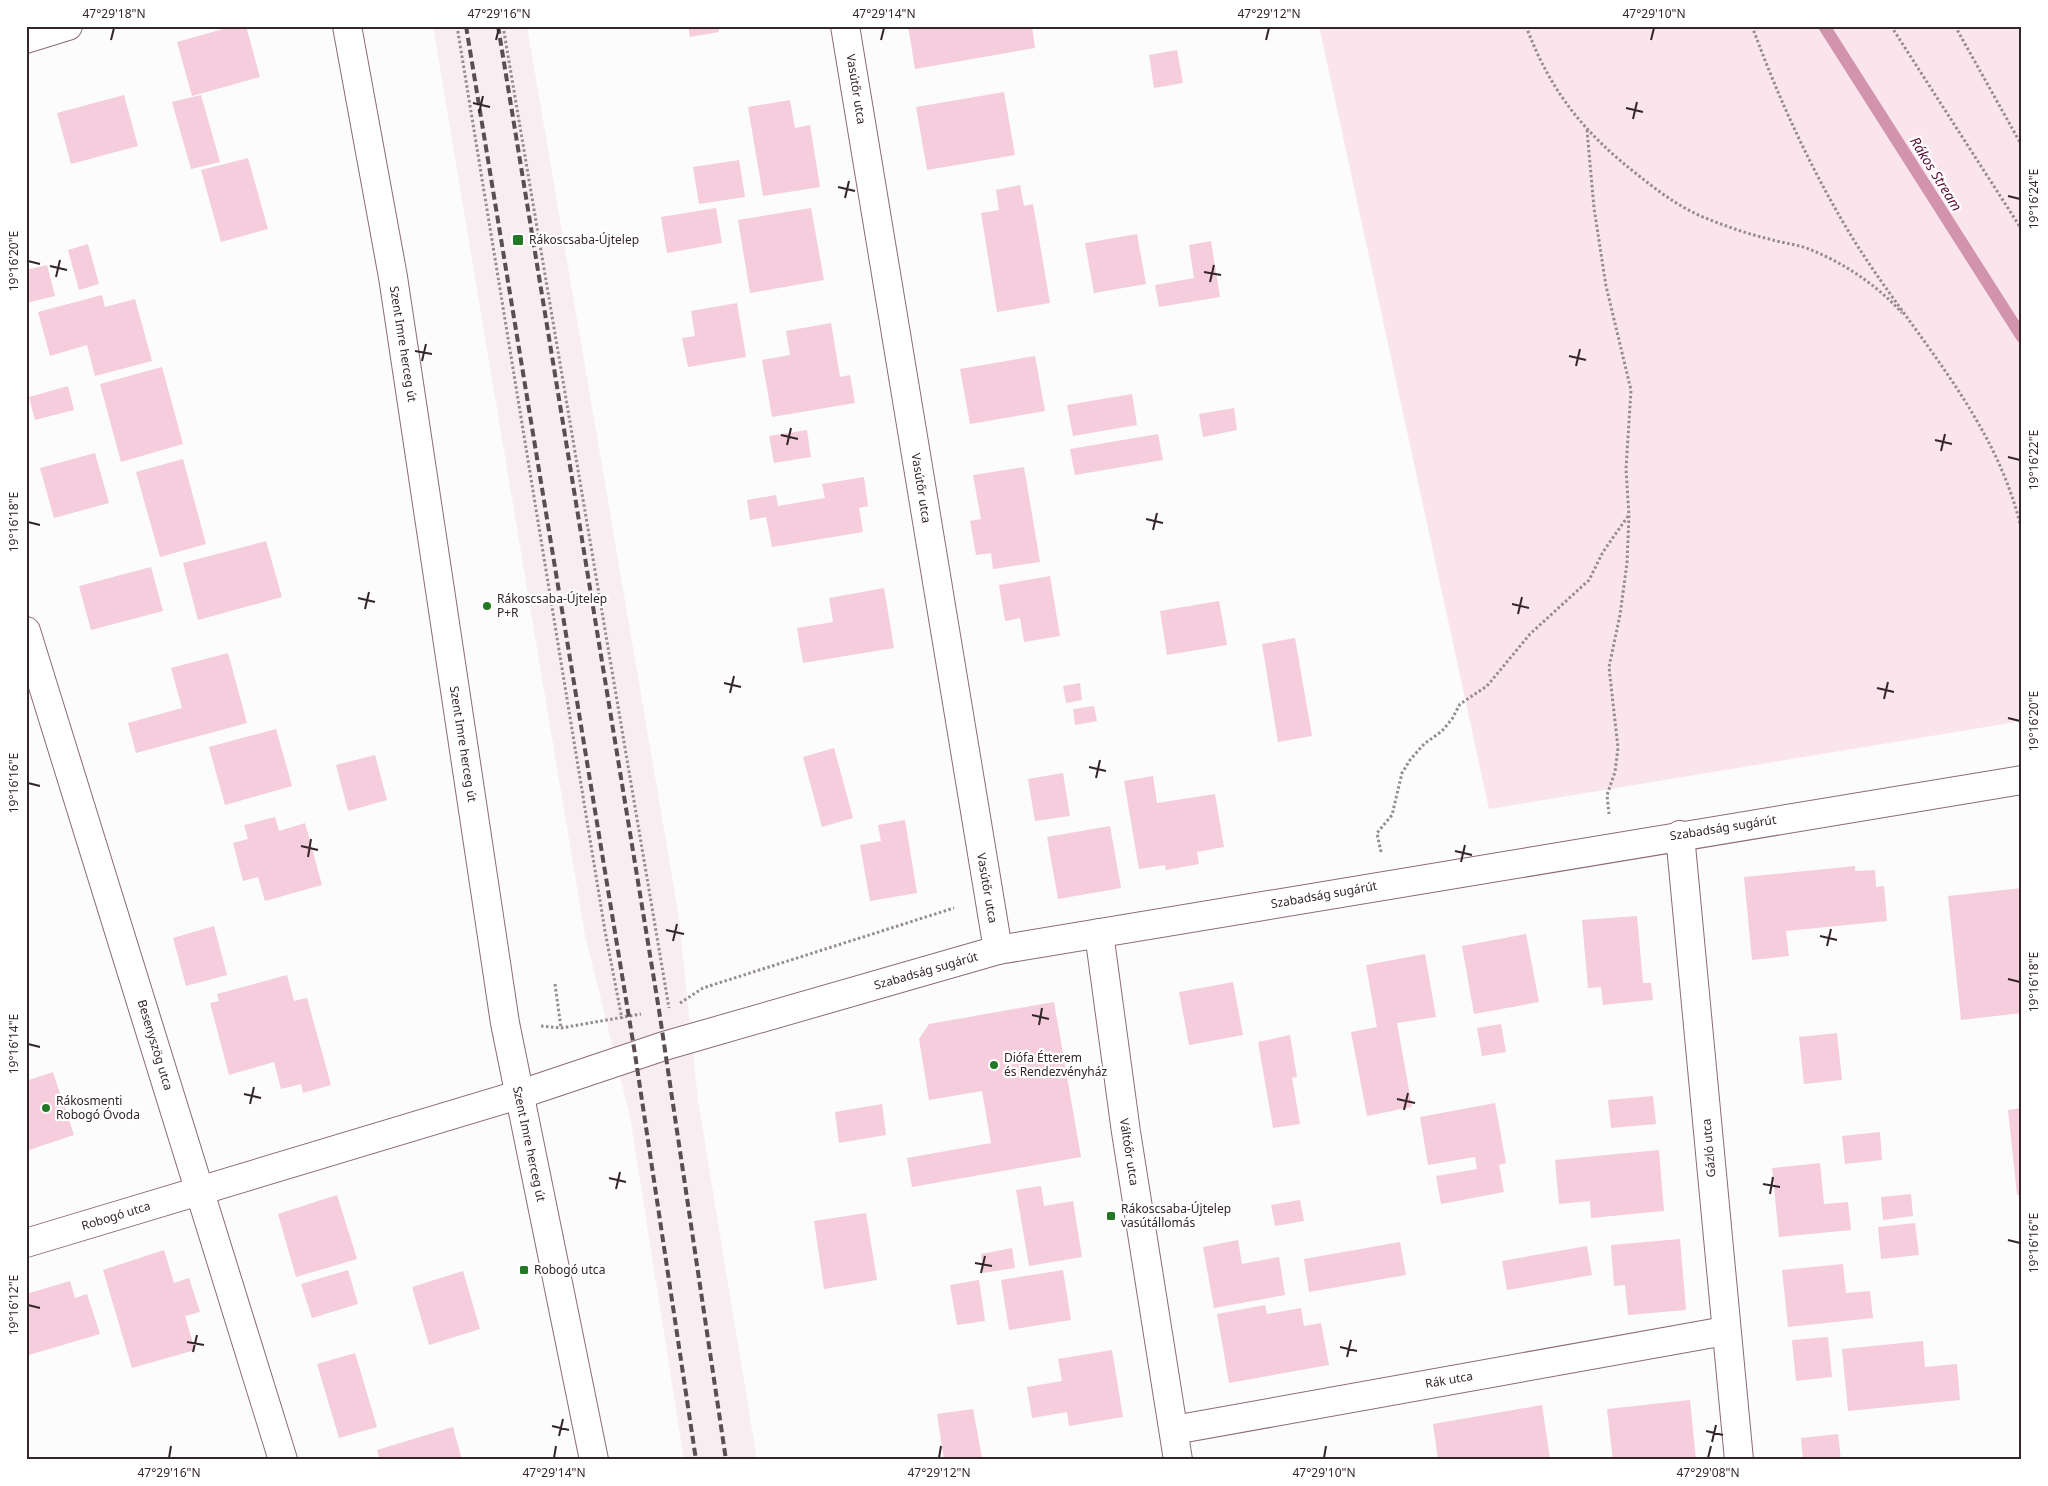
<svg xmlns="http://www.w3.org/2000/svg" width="2048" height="1486" font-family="'Noto Sans',sans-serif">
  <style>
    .built { fill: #f8eef1 }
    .green { fill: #fbe5ed }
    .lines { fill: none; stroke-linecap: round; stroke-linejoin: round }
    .stream { stroke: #d293ad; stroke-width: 12 }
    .building { fill: #f5cddc }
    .minor-casing { stroke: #8d6a78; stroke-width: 30 }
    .path { stroke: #948c8f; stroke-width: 3; stroke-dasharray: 2.5 2.5; stroke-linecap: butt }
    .minor { stroke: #fff; stroke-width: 28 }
    .rail { stroke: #5a4e53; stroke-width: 4; stroke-dasharray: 8 4; stroke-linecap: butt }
    .ticks { fill: none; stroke: #34252b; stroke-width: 2 }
    .poi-dot { fill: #227825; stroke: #fff; stroke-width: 2 }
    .labels { text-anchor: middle; stroke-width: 4.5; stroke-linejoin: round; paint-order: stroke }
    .street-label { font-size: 12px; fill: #34252b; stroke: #fff }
    .poi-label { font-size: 12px; fill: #34252b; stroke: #fff; text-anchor: start }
    .water-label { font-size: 14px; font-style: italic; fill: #5a1037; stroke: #fff }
    .neatline { fill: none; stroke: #34252b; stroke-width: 2 }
    .ticks-label { font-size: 12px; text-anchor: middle; fill: #34252b }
  </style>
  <rect width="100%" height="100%" fill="#fcfcfc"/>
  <polygon class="built" points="433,26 527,26 679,917 698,1100 757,1460 684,1460 630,1117 585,935"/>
  <polygon class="green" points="1319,26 2022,26 2022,721 1489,809"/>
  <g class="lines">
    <polyline class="stream" points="1824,26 2022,337"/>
  </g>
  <g class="building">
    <polygon points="234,26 246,26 260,77 192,96 177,42"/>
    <polygon points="688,26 718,26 719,32 690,37"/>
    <polygon points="908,26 1032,26 1035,48 915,69"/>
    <polygon points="1177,50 1183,83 1154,88 1149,55"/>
    <polygon points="1004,92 1015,155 927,170 916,107"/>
    <polygon points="124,95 138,146 71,164 57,113"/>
    <polygon points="201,95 220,162 191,169 172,102"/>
    <polygon points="790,100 795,128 810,125 820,187 763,196 748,107"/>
    <polygon points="248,158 268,229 221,242 201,170"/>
    <polygon points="739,160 745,197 699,204 693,167"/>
    <polygon points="1020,185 1024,206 1033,204 1050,303 997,312 981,213 999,210 996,190"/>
    <polygon points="716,208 722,243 667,253 661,217"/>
    <polygon points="811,208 824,280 750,293 738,220"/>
    <polygon points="1137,234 1146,284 1094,293 1085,243"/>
    <polygon points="1211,241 1220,297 1159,307 1155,285 1194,278 1189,245"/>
    <polygon points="88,244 99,284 79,290 68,250"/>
    <polygon points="47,265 55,296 26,303 26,270"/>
    <polygon points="102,295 105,307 135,299 152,361 95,376 87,345 50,356 38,312"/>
    <polygon points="737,303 746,357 688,367 682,338 695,336 691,311"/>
    <polygon points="831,323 840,377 850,375 855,403 772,417 762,360 790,355 786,331"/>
    <polygon points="1035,356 1045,411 970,424 960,369"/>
    <polygon points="162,367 183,444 121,462 100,384"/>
    <polygon points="68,386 74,410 35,420 29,397"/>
    <polygon points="1132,394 1137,425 1073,436 1067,405"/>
    <polygon points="1234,408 1237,430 1203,437 1199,414"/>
    <polygon points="807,430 811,457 774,463 769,436"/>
    <polygon points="1158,434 1163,460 1075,475 1070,449"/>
    <polygon points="95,453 109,503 54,518 40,468"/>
    <polygon points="183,459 206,544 160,557 136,472"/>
    <polygon points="1024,467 1040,562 993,569 991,553 976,555 970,521 981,519 973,475"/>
    <polygon points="864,477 868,506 859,508 863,532 772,547 766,517 750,520 747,500 776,495 778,506 825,498 822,484"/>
    <polygon points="266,541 282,597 198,620 183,563"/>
    <polygon points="151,567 163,611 91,630 79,586"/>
    <polygon points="1050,576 1060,636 1024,642 1020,618 1005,621 999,585"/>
    <polygon points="884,588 894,648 803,663 797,628 833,622 829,598"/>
    <polygon points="1219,601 1227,645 1167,655 1160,611"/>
    <polygon points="1295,638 1312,736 1278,742 1262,644"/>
    <polygon points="228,653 247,723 136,753 128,723 182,708 171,668"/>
    <polygon points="1080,683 1082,700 1066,703 1063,686"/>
    <polygon points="1094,706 1097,721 1075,725 1073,709"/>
    <polygon points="276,729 292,786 225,805 209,747"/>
    <polygon points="834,748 853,818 822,827 803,757"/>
    <polygon points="375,755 387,800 348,811 336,765"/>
    <polygon points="1063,773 1070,816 1035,821 1028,779"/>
    <polygon points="1153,776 1157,803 1215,794 1224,847 1197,852 1199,864 1166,870 1165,865 1139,869 1124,781"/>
    <polygon points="275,817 279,831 305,823 322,885 265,901 258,877 243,881 233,843 248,839 244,825"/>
    <polygon points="905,820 917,893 870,901 860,845 881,841 878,825"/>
    <polygon points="1110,826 1121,888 1058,899 1047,837"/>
    <polygon points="1855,866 1855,871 1875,870 1876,887 1884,886 1887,921 1786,931 1789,956 1752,960 1744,877"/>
    <polygon points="2022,888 2022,1013 1961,1020 1948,896"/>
    <polygon points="1637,916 1643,983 1651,983 1653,1000 1603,1005 1601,987 1588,988 1582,920"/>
    <polygon points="214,926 227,975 186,986 173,938"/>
    <polygon points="1526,934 1539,1002 1474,1014 1462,946"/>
    <polygon points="1425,954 1436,1017 1397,1023 1412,1107 1367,1116 1351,1032 1377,1027 1366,965"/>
    <polygon points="287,975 294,1001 307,998 331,1085 303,1093 301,1084 281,1089 274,1062 229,1075 210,1003 219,1001 217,994"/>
    <polygon points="1233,982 1243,1035 1189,1045 1179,992"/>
    <polygon points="1054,1002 1081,1157 912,1187 907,1158 991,1143 982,1091 929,1100 919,1039 929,1024"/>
    <polygon points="1501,1024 1506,1052 1482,1056 1477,1028"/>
    <polygon points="1837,1033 1842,1080 1804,1084 1799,1037"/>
    <polygon points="1290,1035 1297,1077 1292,1078 1300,1124 1273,1128 1258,1042"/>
    <polygon points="53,1072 74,1135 26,1151 26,1081"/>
    <polygon points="1653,1096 1656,1124 1611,1128 1608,1100"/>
    <polygon points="1495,1103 1506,1163 1499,1165 1504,1192 1441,1204 1436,1176 1477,1169 1475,1157 1428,1165 1420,1117"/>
    <polygon points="882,1104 886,1135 839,1143 835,1112"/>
    <polygon points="2022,1108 2022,1195 2017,1195 2008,1110"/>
    <polygon points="1880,1132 1882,1160 1845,1164 1842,1136"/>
    <polygon points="1659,1150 1664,1211 1591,1218 1590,1201 1559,1204 1555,1160"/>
    <polygon points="1820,1163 1824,1204 1848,1202 1851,1230 1779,1237 1772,1168"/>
    <polygon points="1041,1186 1044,1206 1073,1201 1082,1257 1029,1266 1016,1190"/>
    <polygon points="1911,1194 1913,1216 1883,1220 1881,1197"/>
    <polygon points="337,1195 357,1259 296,1277 278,1214"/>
    <polygon points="1300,1200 1304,1221 1275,1226 1271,1205"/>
    <polygon points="866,1213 877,1280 824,1289 814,1221"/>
    <polygon points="1915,1223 1919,1255 1881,1259 1878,1227"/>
    <polygon points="1680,1239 1686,1310 1628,1315 1625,1285 1614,1286 1611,1245"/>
    <polygon points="1238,1240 1242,1264 1279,1257 1285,1295 1214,1308 1203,1247"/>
    <polygon points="1400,1242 1406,1275 1309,1292 1304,1259"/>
    <polygon points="1587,1246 1592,1275 1507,1290 1502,1261"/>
    <polygon points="1012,1248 1015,1268 983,1273 981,1254"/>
    <polygon points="164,1250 174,1283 189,1278 200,1312 185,1316 195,1350 132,1368 103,1270"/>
    <polygon points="1843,1264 1846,1293 1870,1291 1873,1318 1788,1327 1782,1270"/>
    <polygon points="348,1270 358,1304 312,1318 301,1284"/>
    <polygon points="1063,1270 1071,1320 1009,1330 1001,1280"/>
    <polygon points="463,1271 480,1329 429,1345 412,1287"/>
    <polygon points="979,1280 985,1321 957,1325 950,1285"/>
    <polygon points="70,1281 75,1298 87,1294 100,1334 29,1355 26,1348 26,1294"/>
    <polygon points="1265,1305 1267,1314 1301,1308 1304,1326 1321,1323 1329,1365 1229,1383 1217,1314"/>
    <polygon points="1828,1337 1832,1377 1796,1381 1792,1340"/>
    <polygon points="1923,1341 1925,1367 1957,1364 1960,1400 1848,1411 1842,1349"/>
    <polygon points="1112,1350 1123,1417 1069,1426 1067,1412 1032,1418 1027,1387 1062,1381 1058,1359"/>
    <polygon points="355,1353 377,1427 339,1438 317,1364"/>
    <polygon points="1690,1400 1696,1460 1613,1460 1607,1409"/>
    <polygon points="1542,1405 1550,1459 1438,1460 1433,1424"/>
    <polygon points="973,1409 982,1458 944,1460 937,1414"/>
    <polygon points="453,1427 462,1460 380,1460 377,1450"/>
    <polygon points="1838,1434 1841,1460 1803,1460 1801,1438"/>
  </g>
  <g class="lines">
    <g class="minor-casing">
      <g id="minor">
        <polyline points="347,26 393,277 505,1023 594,1460"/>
        <polyline points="845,26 998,950"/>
        <polyline points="26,39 68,26"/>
        <polyline points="26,631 283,1460"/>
        <polyline points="1680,835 1739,1460"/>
        <polyline points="1099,933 1126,1132 1178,1460"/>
        <polyline points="26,1243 518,1095 664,1046 998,950 2022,780"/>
        <polyline points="1174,1430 1725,1331"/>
      </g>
    </g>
    <g class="path">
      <polyline points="457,26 605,931 622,1019"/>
      <polyline points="503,26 669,1008"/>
      <path d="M 1526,26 C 1550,91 1584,133 1638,175 C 1659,192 1682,209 1708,219 C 1728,227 1748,234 1769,239 C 1782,243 1796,244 1809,249 C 1844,263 1877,285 1902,313"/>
      <path d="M 1752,26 C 1779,100 1813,174 1855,242 C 1914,336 1997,419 2022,532"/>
      <polyline points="1891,26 2022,230"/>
      <polyline points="1955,26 2022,146"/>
      <polyline points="1587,130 1594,208 1606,286 1631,390 1626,469 1629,516 1627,563 1620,615 1609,667 1618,748 1615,772 1607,795 1609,814"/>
      <polyline points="1381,852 1377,833 1392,815 1402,773 1410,760 1424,744 1442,731 1452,719 1460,704 1487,686 1530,634 1589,580 1603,552 1628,516"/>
      <polyline points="555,984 561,1028"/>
      <polyline points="680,1003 703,988 954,908"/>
      <polyline points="541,1026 561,1028 641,1014"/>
    </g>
    <use href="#minor" class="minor"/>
    <g class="rail">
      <polyline points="466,26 635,1054 696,1460"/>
      <polyline points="498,26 659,1010 726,1460"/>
    </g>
  </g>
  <path class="ticks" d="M 111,40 L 114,28M 496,40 L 499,28M 881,40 L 884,28M 1266,40 L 1269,28M 1651,40 L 1654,28M 473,103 L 490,107M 1626,108 L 1643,112M 479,113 L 483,96M 1633,119 L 1637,102M 838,187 L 855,191M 2008,196 L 2020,199M 845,198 L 849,181M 28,261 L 40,264M 50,266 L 67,270M 1204,272 L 1221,275M 56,277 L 60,260M 1210,282 L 1214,265M 415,351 L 432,354M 1569,356 L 1586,360M 422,361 L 426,344M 1576,366 L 1580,349M 781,435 L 798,439M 1935,440 L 1952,444M 787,445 L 791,428M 1941,451 L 1945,434M 2008,457 L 2020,460M 1146,519 L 1163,523M 28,522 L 40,525M 1153,530 L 1157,513M 358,598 L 375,602M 1512,604 L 1529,608M 365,609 L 369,592M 1518,614 L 1522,597M 724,683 L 741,687M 1877,688 L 1894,692M 730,693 L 734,676M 1884,699 L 1888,682M 2008,718 L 2020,721M 1089,767 L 1106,771M 1096,778 L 1100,760M 28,783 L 40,786M 301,846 L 318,850M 1455,851 L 1472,855M 308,857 L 311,839M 1461,862 L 1465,845M 666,930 L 684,934M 1820,936 L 1837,940M 673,941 L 677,924M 1827,946 L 1831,929M 2008,979 L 2020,982M 1032,1015 L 1049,1019M 1039,1025 L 1042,1008M 28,1044 L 40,1047M 244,1094 L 261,1098M 1397,1099 L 1415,1103M 250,1104 L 254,1087M 1404,1110 L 1408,1093M 609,1178 L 626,1182M 1763,1184 L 1780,1187M 616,1189 L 620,1172M 1770,1194 L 1773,1177M 2008,1240 L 2020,1243M 975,1263 L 992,1266M 981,1273 L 985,1256M 28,1305 L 40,1308M 187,1342 L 204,1345M 1340,1347 L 1357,1351M 193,1352 L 197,1335M 1347,1357 L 1351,1340M 552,1426 L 569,1430M 1706,1431 L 1723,1435M 559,1436 L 563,1419M 1712,1442 L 1716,1425M 169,1458 L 171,1446M 554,1458 L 556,1446M 939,1458 L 941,1446M 1324,1458 L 1326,1446M 1708,1458 L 1711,1446"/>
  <g class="poi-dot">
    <rect x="512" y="234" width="12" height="12" rx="2.5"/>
    <circle cx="487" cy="606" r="5"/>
    <circle cx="994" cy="1065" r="5"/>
    <circle cx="46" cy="1108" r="5"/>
    <rect x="1106" y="1211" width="10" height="10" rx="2.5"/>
    <rect x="519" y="1265" width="10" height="10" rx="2.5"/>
  </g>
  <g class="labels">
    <g class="street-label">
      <text transform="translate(856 89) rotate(81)" y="4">Vasútőr utca</text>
      <text transform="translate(403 344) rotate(81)" y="4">Szent Imre herceg út</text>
      <text transform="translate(921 488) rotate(81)" y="4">Vasútőr utca</text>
      <text transform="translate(463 744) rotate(81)" y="4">Szent Imre herceg út</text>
      <text transform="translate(1723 828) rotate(-9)" y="4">Szabadság sugárút</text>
      <text transform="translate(987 888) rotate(80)" y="4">Vasútőr utca</text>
      <text transform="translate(1324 895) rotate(-10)" y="4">Szabadság sugárút</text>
      <text transform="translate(926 971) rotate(-16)" y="4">Szabadság sugárút</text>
      <text transform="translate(155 1045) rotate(73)" y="4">Besenyszög utca</text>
      <text transform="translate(529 1144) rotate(78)" y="4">Szent Imre herceg út</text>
      <text transform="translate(1709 1148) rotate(-95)" y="4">Gázló utca</text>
      <text transform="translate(1129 1152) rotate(81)" y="4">Váltóőr utca</text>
      <text transform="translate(116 1216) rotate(-17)" y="4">Robogó utca</text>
      <text transform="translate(1449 1380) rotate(-10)" y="4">Rák utca</text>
    </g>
    <g class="poi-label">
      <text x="529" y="244">Rákoscsaba-Újtelep</text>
      <text x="497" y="603">Rákoscsaba-Újtelep<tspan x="497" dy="14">P+R</tspan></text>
      <text x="1004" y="1062">Diófa Étterem<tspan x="1004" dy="14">és Rendezvényház</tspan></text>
      <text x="56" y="1105">Rákosmenti<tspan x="56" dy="14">Robogó Óvoda</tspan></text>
      <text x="1121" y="1213">Rákoscsaba-Újtelep<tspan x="1121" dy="14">vasútállomás</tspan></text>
      <text x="534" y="1274">Robogó utca</text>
    </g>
    <g class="water-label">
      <text transform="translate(1936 174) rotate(58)" y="5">Rákos Stream</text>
    </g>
  </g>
  <rect width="2048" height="1486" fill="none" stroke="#ffffff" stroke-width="55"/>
  <rect x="28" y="28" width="1992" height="1430" class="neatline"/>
  <g class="ticks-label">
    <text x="114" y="18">47°29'18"N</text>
    <text x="499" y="18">47°29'16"N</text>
    <text x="884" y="18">47°29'14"N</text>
    <text x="1269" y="18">47°29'12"N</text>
    <text x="1654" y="18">47°29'10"N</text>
    <text transform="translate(2034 199) rotate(-90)" y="4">19°16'24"E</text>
    <text transform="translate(14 261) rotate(-90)" y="4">19°16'20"E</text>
    <text transform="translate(2034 460) rotate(-90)" y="4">19°16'22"E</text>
    <text transform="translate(14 522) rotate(-90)" y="4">19°16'18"E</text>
    <text transform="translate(2034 721) rotate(-90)" y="4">19°16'20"E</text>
    <text transform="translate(14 783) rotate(-90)" y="4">19°16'16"E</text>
    <text transform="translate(2034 982) rotate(-90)" y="4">19°16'18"E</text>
    <text transform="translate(14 1044) rotate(-90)" y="4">19°16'14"E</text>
    <text transform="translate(2034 1243) rotate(-90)" y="4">19°16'16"E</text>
    <text transform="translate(14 1305) rotate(-90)" y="4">19°16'12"E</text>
    <text x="169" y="1477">47°29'16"N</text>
    <text x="554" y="1477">47°29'14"N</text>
    <text x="939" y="1477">47°29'12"N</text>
    <text x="1324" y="1477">47°29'10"N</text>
    <text x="1708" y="1477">47°29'08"N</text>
  </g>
</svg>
